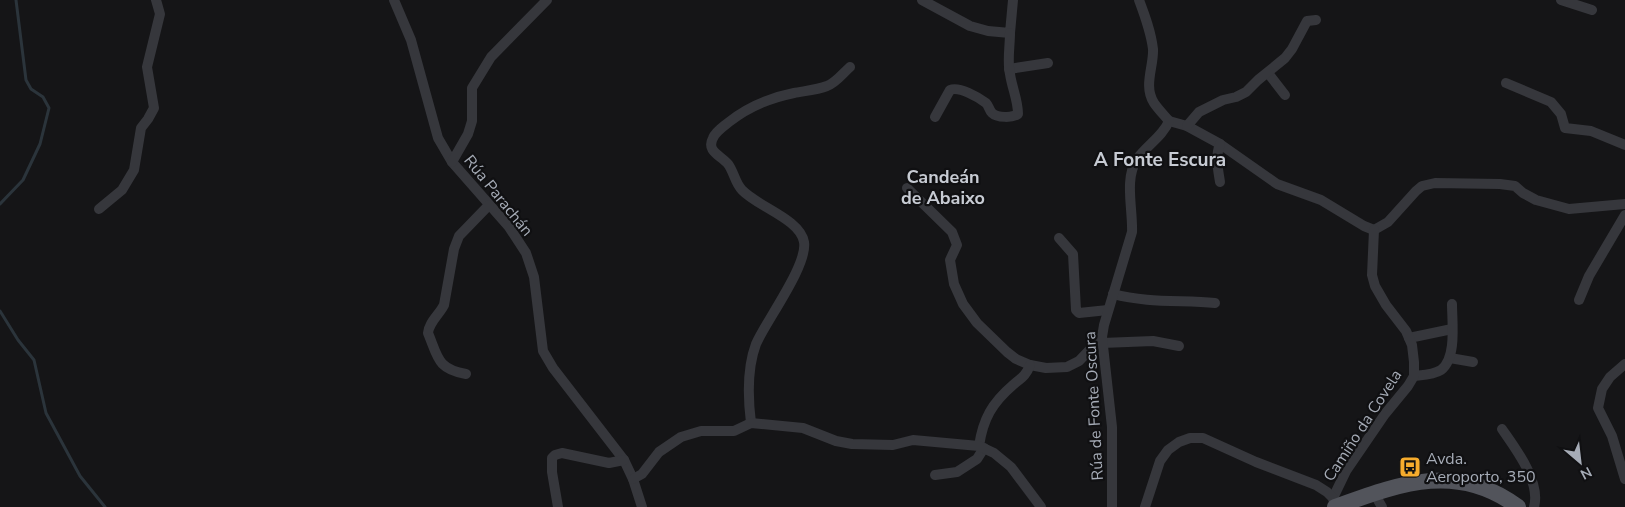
<svg xmlns="http://www.w3.org/2000/svg" width="1625" height="507" font-family="'Nunito Sans',sans-serif">
  <style>
    .lines { fill: none; stroke-linecap: round; stroke-linejoin: round }
    .stream { stroke: #2b343b; stroke-width: 3 }
    .minor { stroke: #36373c; stroke-width: 10 }
    .primary { stroke: #52545b; stroke-width: 16 }
    .labels { text-anchor: middle; stroke-width: 4.5; stroke-linejoin: round; paint-order: stroke }
    .street-label { font-size: 16px; fill: #a6acb7; stroke: #101012 }
    .poi-label { font-size: 16px; fill: #a6acb7; stroke: #101012; text-anchor: start }
    .neighbourhood-label { font-size: 18px; font-weight: bold; fill: #c7cbd3; stroke: #101012 }
    .quarter-label { font-size: 19px; font-weight: bold; fill: #c7cbd3; stroke: #101012 }
  </style>
  <rect width="100%" height="100%" fill="#151517"/>
  <g class="lines">
    <g class="stream">
      <polyline points="0,204 23,180 40,144 49,108 43,97 31,89 26,80 16,0"/>
      <polyline points="0,311 18,340 34,360 46,413 80,476 105,507"/>
    </g>
    <g class="minor">
      <polyline points="394,0 411,40 438,138 452,162 509,227 526,253 534,277 543,351 553,368 624,460 633,479 642,507"/>
      <polyline points="922,0 970,26 988,31 1010,33 1013,0"/>
      <polyline points="1561,0 1592,10"/>
      <polyline points="1009,69 1048,63"/>
      <polyline points="1268,73 1285,95"/>
      <polyline points="1506,83 1551,102 1561,114 1565,128 1591,131 1625,145"/>
      <path d="M 935,117 L 950,90 C 959,86 978,97 986,103 C 989,106 989,110 992,113 C 997,118 1013,118 1018,114 C 1018,100 1012,88 1010,74 C 1007,62 1010,46 1010,33"/>
      <polyline points="1169,121 1187,126 1220,144 1277,184 1321,200 1364,226 1374,230"/>
      <polyline points="1187,126 1199,112 1223,100 1236,97 1246,92 1258,80 1285,58 1292,49 1307,21 1316,20"/>
      <path d="M 1220,144 C 1215,157 1218,169 1220,182"/>
      <polyline points="452,162 468,134 472,121 472,88 491,57 547,0"/>
      <polyline points="907,188 952,232 957,245 950,260 954,284 963,304 977,323 1007,352 1016,359 1030,365 1046,368 1067,367 1079,361 1102,337"/>
      <polyline points="99,209 122,190 134,170 141,128 148,119 154,108 147,67 160,14 156,0"/>
      <polyline points="1374,230 1388,222 1416,191 1422,186 1435,183 1500,184 1515,186 1523,193 1536,200 1569,209 1625,204"/>
      <polyline points="1059,238 1073,254 1076,310 1079,313 1108,310"/>
      <path d="M 1113,294 C 1147,303 1181,300 1215,303"/>
      <polyline points="1579,300 1589,276 1625,215"/>
      <polyline points="1409,338 1452,329"/>
      <polyline points="1102,343 1153,341 1179,346"/>
      <polyline points="1450,358 1473,362"/>
      <polyline points="1625,364 1610,377 1602,389 1598,408 1612,436 1625,479"/>
      <path d="M 466,374 C 437,369 438,357 428,333 C 429,322 439,315 444,305 L 454,249 L 459,236 L 489,205"/>
      <path d="M 1414,376 C 1423,375 1433,375 1441,370 C 1457,358 1452,322 1452,304"/>
      <path d="M 751,423 C 748,399 747,368 756,344 C 766,321 808,265 804,242 C 800,219 758,207 742,190 C 735,183 734,172 728,164 C 720,155 706,151 713,138 C 716,131 723,127 729,122 C 749,106 769,98 794,93 C 804,91 817,90 827,86 C 836,83 843,73 850,67"/>
      <path d="M 1502,429 C 1516,449 1541,482 1534,507"/>
      <path d="M 979,446 C 983,419 992,403 1013,385 C 1021,378 1026,376 1030,365"/>
      <polyline points="935,475 957,472 977,459 984,448"/>
      <polyline points="633,479 642,474 659,452 681,437 701,431 734,431 751,423 803,428 836,441 852,444 893,445 913,440 979,446 994,453 1011,467 1041,507"/>
      <polyline points="1374,493 1382,507"/>
      <polyline points="1333,498 1346,471 1385,414 1408,386 1414,376 1414,362 1412,345 1406,331 1386,305 1375,286 1372,275 1374,230"/>
      <polyline points="558,507 552,472 552,458 555,455 562,453 609,463 624,460"/>
      <path d="M 1112,507 L 1112,427 L 1102,337 L 1104,325 L 1132,232 C 1133,209 1124,179 1137,159 C 1146,146 1163,136 1169,121 C 1164,115 1158,109 1154,103 C 1143,86 1154,66 1153,49 C 1151,32 1145,16 1139,0"/>
      <polyline points="1145,507 1160,461 1168,450 1179,442 1190,438 1203,438 1256,462 1316,485 1327,492 1333,498 1334,503"/>
    </g>
    <path class="primary" d="M 1335,507 C 1399,484 1457,461 1518,507"/>
  </g>
  <defs>
    <g id="bus-square" transform="scale(1.125)"><rect x="-9" y="-9" width="18" height="18" rx="4" fill="#f6ac2d" stroke="#101012"/><path d="M-5-6H5V4H4V6H2V4H-2V6H-4V4H-5ZM-3.5-4V0h7V-4ZM-3.5 1.2v1.5H-2V1.2ZM2 1.2v1.5H3.5V1.2Z" fill="#111"/></g>
  </defs>
  <g fill-rule="evenodd">
    <use href="#bus-square" x="1410" y="467"/>
  </g>
  <g class="labels">
    <g class="street-label">
      <text transform="translate(499 195) rotate(51)" y="6">Rúa Parachán</text>
      <text transform="translate(1093 406) rotate(-93)" y="6">Rúa de Fonte Oscura</text>
      <text transform="translate(1362 425) rotate(-57)" y="6">Camiño da Covela</text>
    </g>
    <g class="poi-label">
      <text x="1426" y="464">Avda.<tspan x="1426" dy="18">Aeroporto, 350</tspan></text>
    </g>
    <g class="neighbourhood-label">
      <text x="943" y="183">Candeán<tspan x="943" dy="21">de Abaixo</tspan></text>
    </g>
    <g class="quarter-label">
      <text x="1160" y="166">A Fonte Escura</text>
    </g>
  </g>
  <g transform="translate(1580 462) rotate(152)" stroke="#101012" stroke-width="4" paint-order="stroke">
  <path d="M0-4L9 19L0 12L-9 19Z" fill="#a6acb7"/>
  <text y="-8" font-size="14" font-weight="bold" text-anchor="middle" fill="#a6acb7">N</text>
  </g>
</svg>
